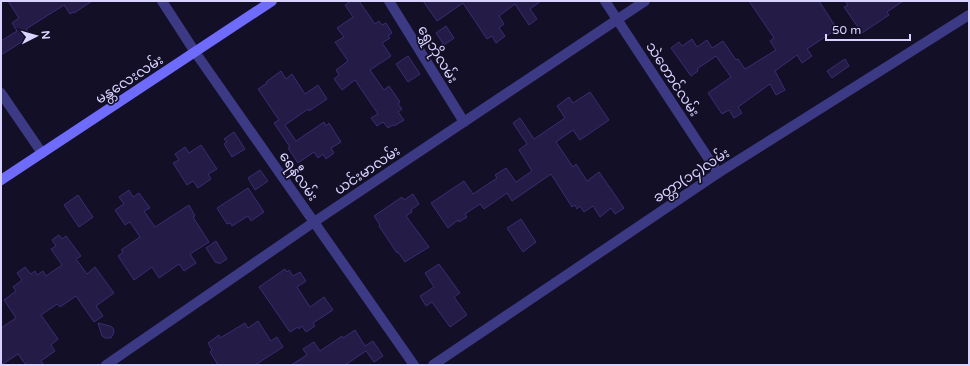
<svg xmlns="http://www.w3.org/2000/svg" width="970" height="366" font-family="'Varela Round','Noto Sans Myanmar',sans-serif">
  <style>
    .building { fill: #241b47; stroke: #3b2d73 }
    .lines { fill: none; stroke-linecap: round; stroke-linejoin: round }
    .street { stroke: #3d3a85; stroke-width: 10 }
    .secondary { stroke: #6f6bff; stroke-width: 10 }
    .labels { text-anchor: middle; stroke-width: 3.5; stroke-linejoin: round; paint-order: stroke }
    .street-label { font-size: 14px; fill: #d9d4ff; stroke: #130f26 }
  </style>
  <rect width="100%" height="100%" fill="#130f26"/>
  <g class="building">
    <polygon points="8,1 92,1 74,13 73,12 70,14 64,5 26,29 31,36 1,55 1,41 17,31 12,23 19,18"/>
    <polygon points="351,1 359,1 375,24 379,21 382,25 386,23 392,33 388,36 390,38 382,43 391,56 370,70 384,90 389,86 400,102 398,104 402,109 398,112 404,120 394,126 393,125 388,128 383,122 377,126 371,118 378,114 355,80 342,90 334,79 339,75 336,70 348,61 335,42 344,37 337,28 353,17 345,5"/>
    <polygon points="423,1 541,1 530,9 537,19 529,25 515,4 499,16 504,24 499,28 505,36 496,43 492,36 487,39 463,3 437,21"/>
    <polygon points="749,1 819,1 837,29 807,49 812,56 802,63 797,55 775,71 785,90 776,95 770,84 738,107 742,113 734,118 729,110 722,114 708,93 731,77 716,56 697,69 698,71 691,76 671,48 679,42 682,46 692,39 697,47 707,40 712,48 723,41 736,60 738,59 745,69 776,50 770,41 774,38"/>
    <polygon points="845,1 903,1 887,12 889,15 862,33 844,7 848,5"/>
    <polygon points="446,26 454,38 444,45 436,33"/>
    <polygon points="408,56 420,74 408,82 396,64"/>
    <polygon points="845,59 849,66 832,78 827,71"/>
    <polygon points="281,71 286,79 292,74 305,94 318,85 327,99 309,111 308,109 285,125 296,141 324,122 326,126 329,123 341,142 331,148 334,153 326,159 323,154 318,158 314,152 298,163 288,148 290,147 274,123 279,120 258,89 267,83 266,82"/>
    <polygon points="590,92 609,120 580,140 573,130 556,142 573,167 576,164 587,181 599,172 624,208 615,214 611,208 600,217 593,206 584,212 580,206 577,209 575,205 572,207 551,174 512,201 507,193 484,209 480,204 465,214 467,217 459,222 458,220 448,228 431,203 464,181 473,194 497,178 495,175 506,168 516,182 532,171 519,150 527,144 513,123 520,118 534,139 565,118 557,106 569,97 573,103"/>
    <polygon points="234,132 245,149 232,157 224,144 227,142 224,139"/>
    <polygon points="201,145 217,169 208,174 211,179 198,188 193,181 187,185 173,163 179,160 175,154 185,147 189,153"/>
    <polygon points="260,170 268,181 255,190 248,178"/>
    <polygon points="248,188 264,212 251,221 248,216 232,226 230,223 227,224 217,208"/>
    <polygon points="129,190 133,197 139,193 150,208 144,211 155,227 189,205 195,216 193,217 209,242 190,254 196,263 184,271 179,264 159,278 152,267 134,280 118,256 123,252 121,250 140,237 130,222 125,225 115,210 124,204 119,197"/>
    <polygon points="413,194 419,204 411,210 412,212 406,216 429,247 405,262 398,252 397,253 379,226 380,225 374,216 402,197 404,200"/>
    <polygon points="78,195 93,217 79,227 64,205"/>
    <polygon points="521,219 536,242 523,252 507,228"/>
    <polygon points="59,235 62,239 66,236 81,256 76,259 87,274 95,267 114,293 96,306 103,316 94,322 76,296 60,307 57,304 41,315 58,339 51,345 55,351 41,361 44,365 26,365 18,354 1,365 1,328 16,318 4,300 16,291 13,287 22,280 17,273 25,267 31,274 35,271 37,275 43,271 46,276 62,265 51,249 56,246 52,240"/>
    <polygon points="216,241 227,259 219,264 218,262 216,263 206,248"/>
    <polygon points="439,264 460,293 454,297 467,315 450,327 432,302 426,306 420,296 434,287 425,273"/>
    <polygon points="285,269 287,272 289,270 293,276 300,272 306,281 297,287 310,307 324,297 333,310 313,323 315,326 306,332 302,326 299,329 298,327 290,332 259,287"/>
    <polygon points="258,321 271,341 277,337 283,347 255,365 218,365 210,352 212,350 208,343 219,335 220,338 245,323 248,328"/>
    <polygon points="98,323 110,326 113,328 114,332 111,338 105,338 102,336"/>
    <polygon points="355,330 365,346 373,341 383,356 374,362 366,351 345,365 291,365 307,355 303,349 314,342 320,351 342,336 343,338"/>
  </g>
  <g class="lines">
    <g class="street">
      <polyline points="162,1 195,52 414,365"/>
      <polyline points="389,1 464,122"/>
      <polyline points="605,1 718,173"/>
      <polyline points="1,93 42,153"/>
      <polyline points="106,365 314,222 645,1"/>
      <polyline points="433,365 718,173 969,15"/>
    </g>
    <polyline class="secondary" points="1,180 272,1"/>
  </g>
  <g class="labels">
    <g class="street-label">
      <text transform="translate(438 54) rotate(59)" y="5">ရွှေဘိုလမ်း</text>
      <text transform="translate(129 79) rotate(-33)" y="5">မန္တလေးလမ်း</text>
      <text transform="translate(673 79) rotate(57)" y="5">သဲတောင်လမ်း</text>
      <text transform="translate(367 170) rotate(-34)" y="5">ယင်းမာလမ်း</text>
      <text transform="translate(691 175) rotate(-33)" y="5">ခတ္တာ(၁၄)လမ်း</text>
      <text transform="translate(299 176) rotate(55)" y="5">ရေနီလမ်း</text>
    </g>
  </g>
  <rect width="970" height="366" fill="none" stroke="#d9d4ff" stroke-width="4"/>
  <g transform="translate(36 36) rotate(84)" stroke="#130f26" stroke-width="3" paint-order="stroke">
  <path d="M0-3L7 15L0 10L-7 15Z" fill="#d9d4ff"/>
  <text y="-6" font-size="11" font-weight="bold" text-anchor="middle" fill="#d9d4ff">N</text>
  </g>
  <path d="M826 34v6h84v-6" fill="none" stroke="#d9d4ff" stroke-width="2"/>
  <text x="832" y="34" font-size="12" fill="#d9d4ff" stroke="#130f26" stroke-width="3" paint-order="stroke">50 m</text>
</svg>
